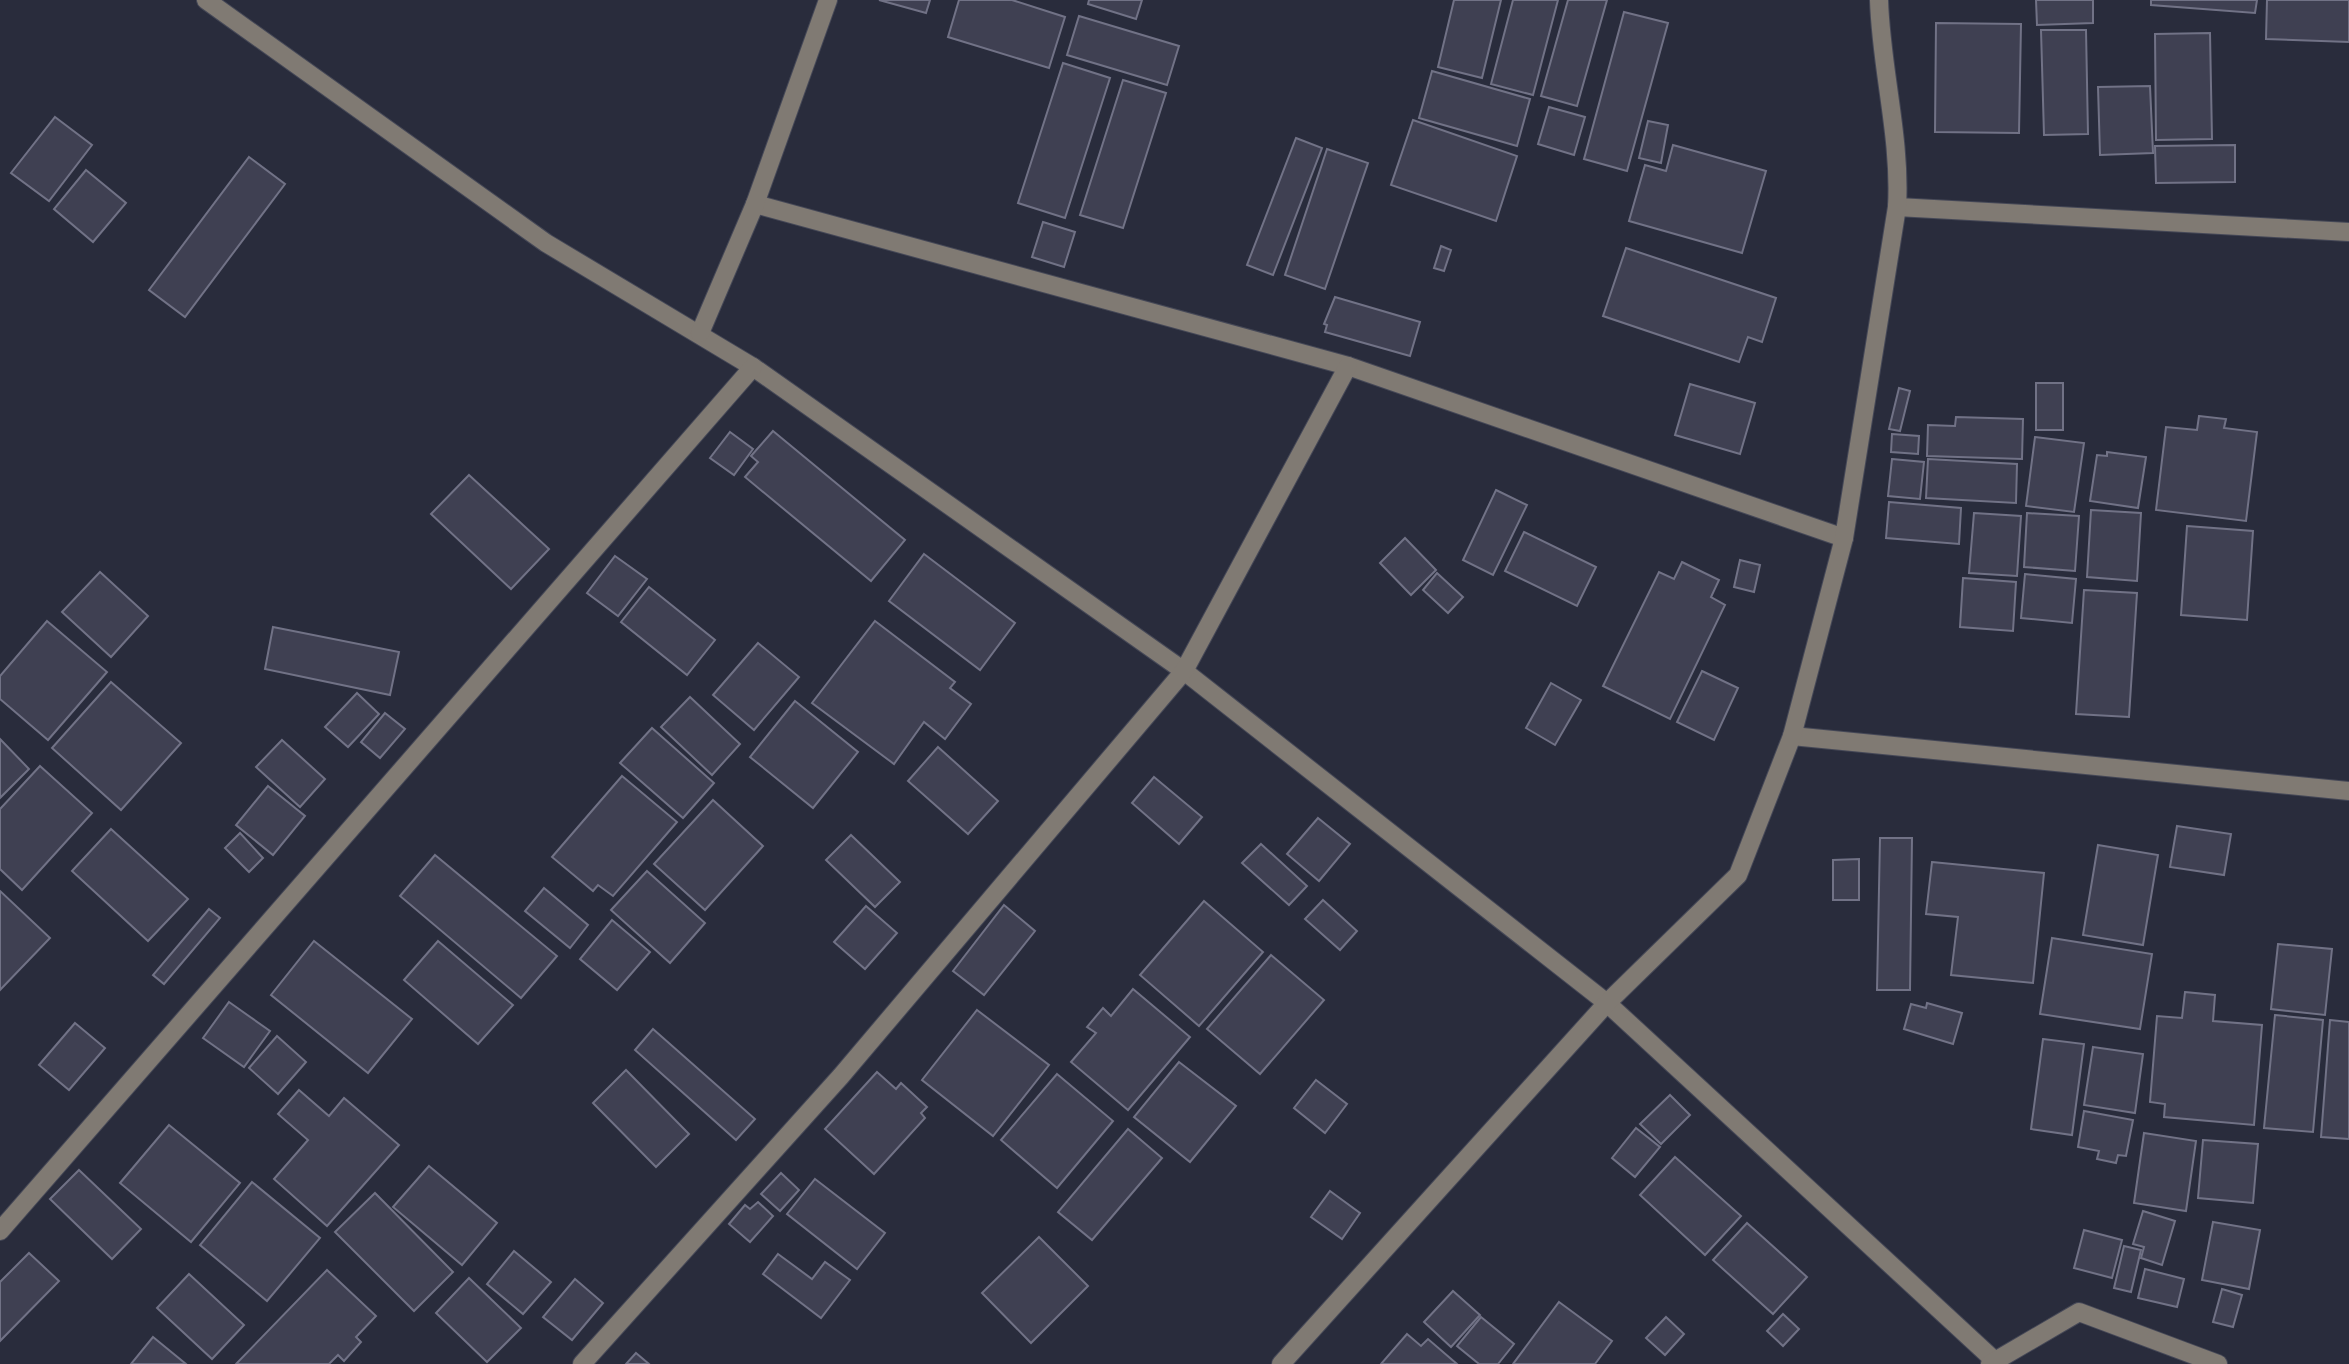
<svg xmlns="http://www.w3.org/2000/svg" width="2349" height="1364" font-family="'Exo 2',sans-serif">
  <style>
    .building { fill: #3f4052; stroke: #717286; stroke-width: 2 }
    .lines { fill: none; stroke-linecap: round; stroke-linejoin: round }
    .minor-casing { stroke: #454857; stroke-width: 20 }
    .minor { stroke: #807a73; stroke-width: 18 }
  </style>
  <rect width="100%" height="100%" fill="#292c3c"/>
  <g class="building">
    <polygon points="879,0 930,0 926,13"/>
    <polygon points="959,0 1012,0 1065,17 1049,68 948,37"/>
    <polygon points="1089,0 1142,0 1136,19 1088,4"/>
    <polygon points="1454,0 1501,0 1482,78 1438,67"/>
    <polygon points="1513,0 1558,0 1533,95 1491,84"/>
    <polygon points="1568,0 1607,0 1577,106 1541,96"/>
    <polygon points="2036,0 2093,0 2093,23 2037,25"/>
    <polygon points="2151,0 2257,0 2255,13 2151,5"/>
    <polygon points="2267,0 2349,0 2349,42 2266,39"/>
    <polygon points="1624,12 1668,23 1627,171 1584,159"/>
    <polygon points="1079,16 1179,46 1167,85 1067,55"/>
    <polygon points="1936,23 2021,24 2019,133 1935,132"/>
    <polygon points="2041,30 2086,30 2088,134 2044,135"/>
    <polygon points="2210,33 2212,139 2156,140 2155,34"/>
    <polygon points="1063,63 1110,78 1065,218 1018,203"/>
    <polygon points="1432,71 1530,99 1517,146 1419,118"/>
    <polygon points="1123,80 1166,93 1123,228 1080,215"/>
    <polygon points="2150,86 2153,153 2100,155 2098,87"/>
    <polygon points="1549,107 1585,117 1574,155 1538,144"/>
    <polygon points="55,117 92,145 49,201 11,173"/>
    <polygon points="1413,120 1517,156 1496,221 1391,185"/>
    <polygon points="1648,121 1668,125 1661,163 1639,158"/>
    <polygon points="1296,138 1322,148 1273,275 1247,265"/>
    <polygon points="1673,145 1766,171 1742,253 1629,221 1645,165 1666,171"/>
    <polygon points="2235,145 2235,182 2156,183 2155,146"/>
    <polygon points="1327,149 1368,163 1325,289 1285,275"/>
    <polygon points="249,157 285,184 185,317 149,290"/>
    <polygon points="86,170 126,203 93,242 54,209"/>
    <polygon points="1043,222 1075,232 1064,267 1032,257"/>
    <polygon points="1441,246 1451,250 1444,271 1434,268"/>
    <polygon points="1626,248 1776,298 1762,342 1748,337 1739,362 1603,316"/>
    <polygon points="1335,297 1420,322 1410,356 1325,332 1327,325 1324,324"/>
    <rect x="2036" y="383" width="27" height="47"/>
    <polygon points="1690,384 1755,403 1740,454 1675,435"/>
    <polygon points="1899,388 1910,391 1900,431 1889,429"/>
    <polygon points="2199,416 2226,419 2224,428 2257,432 2246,521 2156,510 2166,427 2197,430"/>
    <polygon points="1956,417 2023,419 2022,459 1927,456 1928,425 1955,426"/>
    <polygon points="773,431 905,540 871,581 745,477 758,462 751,456"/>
    <polygon points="730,432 753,449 734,475 710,458"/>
    <polygon points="1892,434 1919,436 1918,454 1891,452"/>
    <polygon points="2035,437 2084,443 2074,512 2026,506"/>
    <polygon points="2107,452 2146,457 2138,508 2090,501 2097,455 2107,456"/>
    <polygon points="1892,459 1924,462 1920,499 1888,496"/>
    <polygon points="1928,459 2017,464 2016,503 1926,498"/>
    <polygon points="469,475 549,549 511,589 431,514"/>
    <polygon points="1496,490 1527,505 1493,575 1463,560"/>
    <polygon points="1889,502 1961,508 1959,544 1886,538"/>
    <polygon points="2091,510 2141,513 2137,581 2087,577"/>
    <polygon points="1974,513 2021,516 2017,576 1969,573"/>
    <polygon points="2027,513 2079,516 2075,571 2024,567"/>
    <polygon points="2187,526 2253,531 2247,620 2181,615"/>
    <polygon points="1524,532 1596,567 1577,606 1505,571"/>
    <polygon points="1405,538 1436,570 1411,595 1380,563"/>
    <polygon points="924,554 1015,623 980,670 889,601"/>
    <polygon points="615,556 647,579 618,616 587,593"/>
    <polygon points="1740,560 1760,565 1754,592 1734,587"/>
    <polygon points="1682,562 1719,580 1711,597 1725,605 1670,719 1603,686 1659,572 1674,579"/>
    <polygon points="100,572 148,616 111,657 62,612"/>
    <polygon points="1437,573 1463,597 1448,613 1423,590"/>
    <polygon points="2025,574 2076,579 2072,623 2021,618"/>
    <polygon points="1963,578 2016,582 2013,631 1960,627"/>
    <polygon points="649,587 715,640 687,675 621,622"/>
    <polygon points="2084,590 2137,593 2129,717 2076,714"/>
    <polygon points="47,621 107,672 48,740 0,699 0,676"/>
    <polygon points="875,621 955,682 950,688 971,704 945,739 924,722 894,764 812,703"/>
    <polygon points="273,627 399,652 390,695 265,669"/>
    <polygon points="758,643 799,677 754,730 713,695"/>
    <polygon points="1702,671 1738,688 1714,740 1677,722"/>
    <polygon points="111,682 181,743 121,810 52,748"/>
    <polygon points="1551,683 1581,700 1555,745 1526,728"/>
    <polygon points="357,693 379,714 348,747 325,727"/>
    <polygon points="690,697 740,744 712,775 661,727"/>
    <polygon points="795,701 858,752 813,808 750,757"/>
    <polygon points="385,713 405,729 380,758 361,742"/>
    <polygon points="652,728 714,783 683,818 620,763"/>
    <polygon points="0,739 29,769 0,798"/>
    <polygon points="282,740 325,779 300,807 256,767"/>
    <polygon points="938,747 998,801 968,834 908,781"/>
    <polygon points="40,766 92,813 22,890 0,869 0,809"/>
    <polygon points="622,776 677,822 613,896 598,885 593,891 552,857"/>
    <polygon points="1154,777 1202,817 1179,844 1132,803"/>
    <polygon points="268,786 305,816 273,855 236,825"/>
    <polygon points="713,800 763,846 705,910 654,864"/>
    <polygon points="1318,818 1350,844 1319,881 1287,854"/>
    <polygon points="2177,826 2231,834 2224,875 2170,867"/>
    <polygon points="111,829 188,899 148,941 72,871"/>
    <polygon points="240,833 263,858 249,872 225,848"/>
    <polygon points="851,835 900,882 875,907 826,860"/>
    <polygon points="1880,838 1912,838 1910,990 1877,990"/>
    <polygon points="1261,844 1307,886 1289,905 1242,863"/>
    <polygon points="2098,845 2158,855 2143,945 2083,935"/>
    <polygon points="435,855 557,956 521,998 400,896"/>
    <polygon points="1859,859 1859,900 1833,900 1833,860"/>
    <polygon points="1932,862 2044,873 2033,983 1951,975 1958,917 1926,914"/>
    <polygon points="647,871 705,923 670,963 611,910"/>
    <polygon points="544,888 588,925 570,948 525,911"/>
    <polygon points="0,891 50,938 0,990"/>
    <polygon points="1323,900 1357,931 1340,950 1305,919"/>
    <polygon points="1204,901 1263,952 1199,1026 1140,975"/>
    <polygon points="1004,905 1035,931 984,995 953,971"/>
    <polygon points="866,906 897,933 865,969 834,942"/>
    <polygon points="209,909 220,918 164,984 153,975"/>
    <polygon points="612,920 650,952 617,990 580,959"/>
    <polygon points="2052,938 2152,954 2140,1029 2040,1014"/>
    <polygon points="314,941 412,1019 368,1073 271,995"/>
    <polygon points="438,941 513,1005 478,1044 404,980"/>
    <polygon points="2278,944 2332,949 2325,1015 2271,1009"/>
    <polygon points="1271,955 1324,1000 1260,1074 1207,1029"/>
    <polygon points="1133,989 1190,1037 1128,1110 1071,1062 1096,1033 1087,1027 1103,1008 1111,1016"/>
    <polygon points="2185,992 2215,995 2213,1021 2262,1025 2254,1125 2164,1117 2165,1104 2150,1102 2157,1016 2182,1018"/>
    <polygon points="229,1002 270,1031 244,1067 203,1038"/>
    <polygon points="1927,1003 1962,1013 1953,1044 1904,1029 1911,1004 1926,1008"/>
    <polygon points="977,1010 1049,1065 993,1136 922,1080"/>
    <polygon points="2275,1015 2323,1020 2313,1132 2264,1128"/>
    <polygon points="2330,1020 2349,1022 2349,1139 2321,1137"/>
    <polygon points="75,1023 105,1048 69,1090 39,1065"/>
    <polygon points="653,1029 755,1119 736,1140 635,1050"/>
    <polygon points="277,1036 306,1062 278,1094 249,1068"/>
    <polygon points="2043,1039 2084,1044 2072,1135 2031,1129"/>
    <polygon points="2093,1047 2143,1054 2135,1113 2084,1105"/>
    <polygon points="1179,1062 1236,1106 1190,1162 1134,1117"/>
    <polygon points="626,1070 689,1134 656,1167 593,1103"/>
    <polygon points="877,1072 896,1089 901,1083 927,1107 921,1113 925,1118 874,1174 825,1129"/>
    <polygon points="1057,1074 1113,1121 1057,1188 1001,1140"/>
    <polygon points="1316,1080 1347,1104 1325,1133 1294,1108"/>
    <polygon points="299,1090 329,1116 344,1098 399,1145 327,1226 274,1179 308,1140 278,1114"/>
    <polygon points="1670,1095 1690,1115 1661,1144 1640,1124"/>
    <polygon points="2084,1111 2133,1120 2126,1156 2118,1155 2116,1163 2097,1159 2099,1151 2078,1147"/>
    <polygon points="169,1125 240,1183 191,1242 120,1183"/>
    <polygon points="1636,1128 1660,1147 1635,1177 1612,1158"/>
    <polygon points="1128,1129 1162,1158 1092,1240 1058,1212"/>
    <polygon points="2144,1133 2196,1141 2186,1211 2134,1203"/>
    <polygon points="2203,1140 2258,1144 2253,1203 2198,1198"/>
    <polygon points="1675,1157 1741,1216 1705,1255 1640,1195"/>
    <polygon points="429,1166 497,1223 462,1265 393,1207"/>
    <polygon points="79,1170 141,1229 112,1259 50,1199"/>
    <polygon points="781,1173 799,1190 780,1211 761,1194"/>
    <polygon points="815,1179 885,1233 857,1269 787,1214"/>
    <polygon points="252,1182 320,1238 267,1301 200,1245"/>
    <polygon points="1330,1191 1360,1213 1342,1239 1311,1217"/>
    <polygon points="375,1193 453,1272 414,1311 335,1232"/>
    <polygon points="758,1202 773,1216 750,1242 729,1224 745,1205 750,1209"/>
    <polygon points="2143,1211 2175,1221 2162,1265 2141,1258 2144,1247 2133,1244"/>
    <polygon points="2213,1222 2260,1230 2249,1289 2202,1280"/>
    <polygon points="1747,1223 1807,1277 1773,1314 1713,1260"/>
    <polygon points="2084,1230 2122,1240 2112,1278 2074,1268"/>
    <polygon points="1039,1237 1088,1286 1031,1343 982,1293"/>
    <polygon points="2124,1246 2141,1250 2131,1292 2114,1288"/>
    <polygon points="514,1251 551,1282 523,1314 487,1284"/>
    <polygon points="29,1253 59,1281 0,1341 0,1282"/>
    <polygon points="778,1254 812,1279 825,1262 850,1280 821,1318 763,1274"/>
    <polygon points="2145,1269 2184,1279 2177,1307 2138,1298"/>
    <polygon points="327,1270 376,1316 356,1337 361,1342 344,1361 338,1355 329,1364 236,1364"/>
    <polygon points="189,1274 244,1325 212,1359 157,1308"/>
    <polygon points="469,1278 521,1328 487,1362 436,1313"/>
    <polygon points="575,1279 603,1303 572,1340 543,1317"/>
    <polygon points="2222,1289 2242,1295 2233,1327 2213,1322"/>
    <polygon points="1453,1291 1480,1315 1451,1347 1424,1322"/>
    <polygon points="1559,1302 1612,1341 1595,1364 1513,1364"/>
    <polygon points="1783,1314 1799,1329 1783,1346 1767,1331"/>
    <polygon points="1481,1317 1514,1344 1498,1364 1479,1364 1457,1346"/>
    <polygon points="1666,1317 1684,1334 1665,1355 1646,1338"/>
    <polygon points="1407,1334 1421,1346 1428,1339 1457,1364 1381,1364"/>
    <polygon points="153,1337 186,1364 131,1364"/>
    <polygon points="636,1353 649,1364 626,1364"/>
  </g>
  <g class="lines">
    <g class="minor-casing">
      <g id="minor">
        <polyline points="206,0 546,243 753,367 1184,671 1607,1003 1994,1360"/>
        <polyline points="755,204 1348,366 1844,538"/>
        <polyline points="1897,207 2349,232"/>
        <polyline points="700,333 755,204 828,0"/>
        <polyline points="1792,736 2349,791"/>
        <polyline points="0,1231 753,367"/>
        <polyline points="582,1364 841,1076 1184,671 1348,366"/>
        <path d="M 1281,1364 L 1607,1003 L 1738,875 L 1792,736 L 1844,538 L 1897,207 C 1901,137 1881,69 1879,0"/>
        <polyline points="1990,1364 2079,1312 2218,1364"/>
      </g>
    </g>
    <use href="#minor" class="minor"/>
  </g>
</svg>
